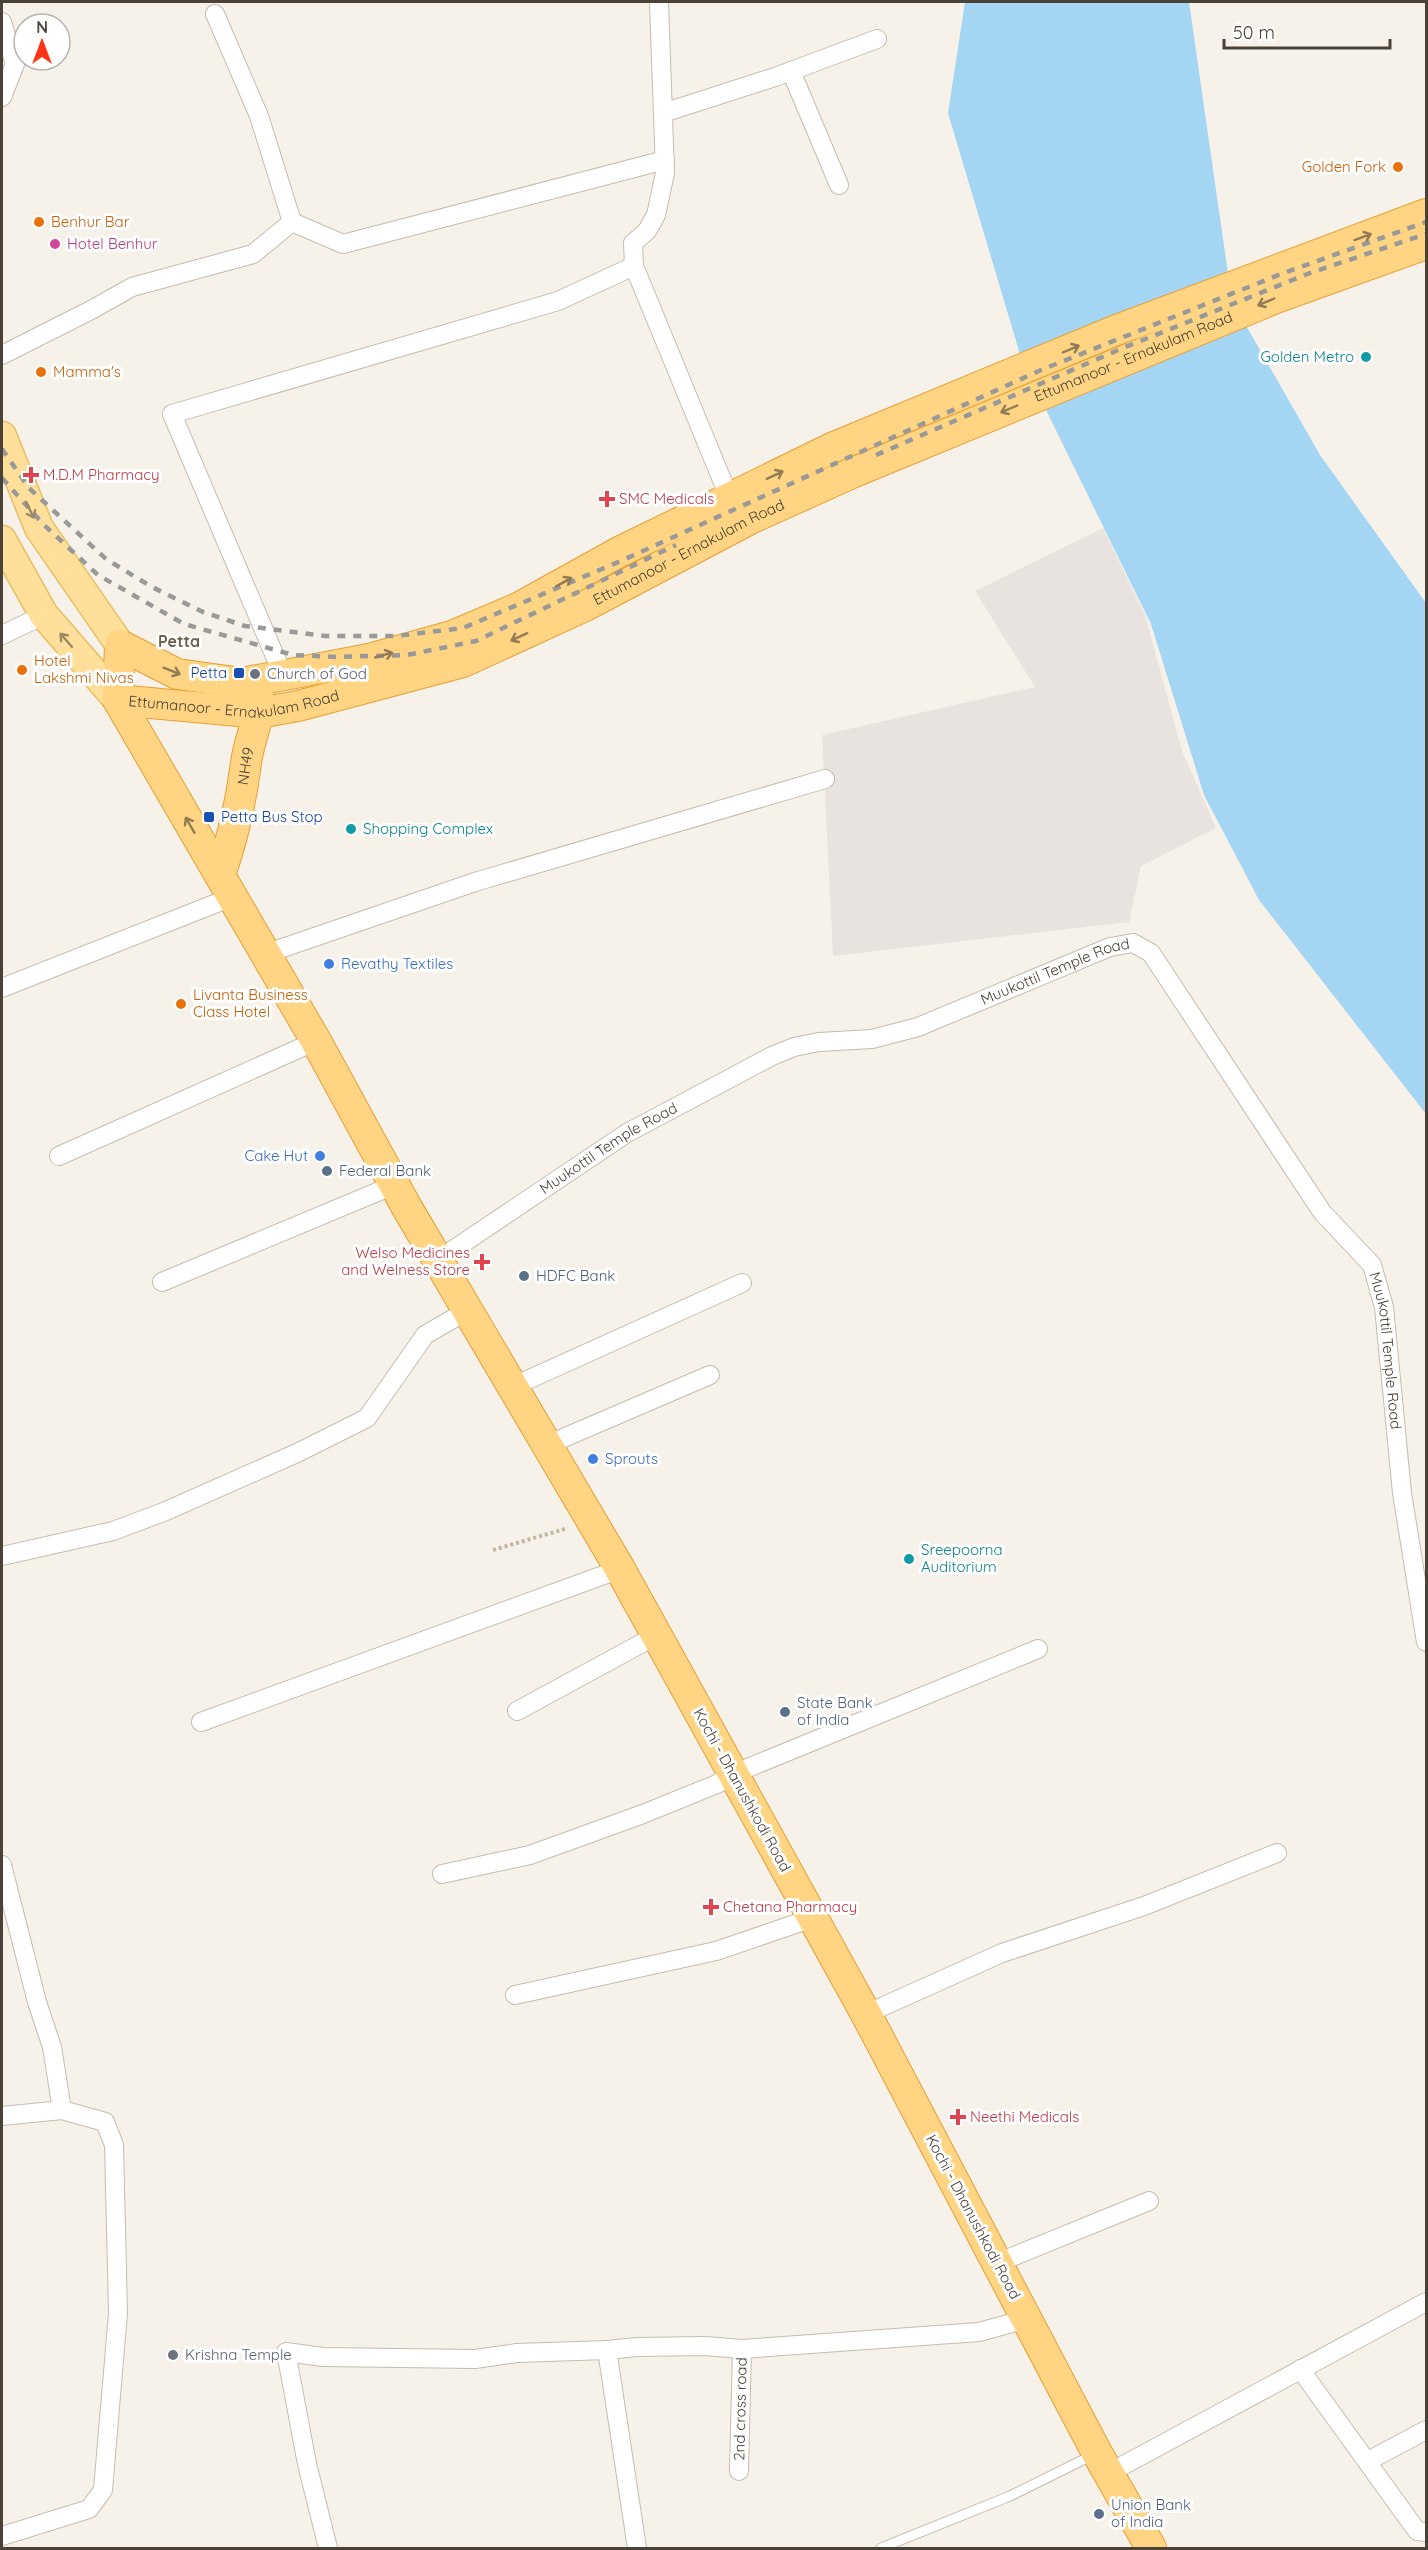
<svg xmlns="http://www.w3.org/2000/svg" width="1428" height="2550" font-family="Quicksand,sans-serif">
  <style>
    .industrial { fill: #e8e3de }
    .water { fill: #a4d6f4 }
    .lines { fill: none; stroke-linecap: round; stroke-linejoin: round }
    .service-casing { stroke: #c5bcaf; stroke-width: 11 }
    .minor-casing { stroke: #c5bcaf; stroke-width: 20 }
    .primary-casing { stroke: #eabe63; stroke-width: 31 }
    .trunk-casing { stroke: #e69f34; stroke-width: 32 }
    .path { stroke: #c4b59c; stroke-width: 4; stroke-dasharray: 3 3; stroke-linecap: butt }
    .service { stroke: #fff; stroke-width: 9 }
    .minor { stroke: #fff; stroke-width: 18 }
    .primary { stroke: #ffdf99; stroke-width: 28 }
    .trunk { stroke: #ffd482; stroke-width: 30 }
    .rail { stroke: #999; stroke-width: 4.5; stroke-dasharray: 8 8; stroke-linecap: butt }
    .oneway { stroke: #927c55 }
    .oneway2 { stroke: #9b8963 }
    .food-dot { fill: #e8710a; stroke: #fff; stroke-width: 2 }
    .hotel-dot { fill: #d1479c; stroke: #fff; stroke-width: 2 }
    .culture-dot { fill: #0f9aa8; stroke: #fff; stroke-width: 2 }
    .health-dot { fill: #e0444e; stroke: #fff; stroke-width: 2 }
    .transit-dot { fill: #1a4fb4; stroke: #fff; stroke-width: 2 }
    .worship-dot { fill: #6b7280; stroke: #fff; stroke-width: 2 }
    .shop-dot { fill: #3f7fe0; stroke: #fff; stroke-width: 2 }
    .service-dot { fill: #5c6f8a; stroke: #fff; stroke-width: 2 }
    .labels { text-anchor: middle; stroke-width: 6; stroke-linejoin: round; paint-order: stroke }
    .food-label { font-size: 15px; fill: #c56008; stroke: #fff; text-anchor: start }
    .hotel-label { font-size: 15px; fill: #b23c85; stroke: #fff; text-anchor: start }
    .street-label { font-size: 15px; fill: #4a4237; stroke: #fff }
    .culture-label { font-size: 15px; fill: #0d838f; stroke: #fff; text-anchor: start }
    .health-label { font-size: 15px; fill: #be3a42; stroke: #fff; text-anchor: start }
    .transit-label { font-size: 15px; fill: #164399; stroke: #fff; text-anchor: end }
    .worship-label { font-size: 15px; fill: #5b616d; stroke: #fff; text-anchor: start }
    .shop-label { font-size: 15px; fill: #366cbe; stroke: #fff; text-anchor: start }
    .service-label { font-size: 15px; fill: #4e5e75; stroke: #fff; text-anchor: start }
    .neighbourhood-label { font-size: 16px; font-weight: bold; fill: #6d604e; stroke: #fff }
  </style>
  <rect width="100%" height="100%" fill="#f6f2ea"/>
  <polygon class="industrial" points="1103,528 1145,615 1182,751 1216,828 1141,866 1129,922 833,956 822,735 1035,687 975,591"/>
  <polygon class="water" points="965,2 1189,2 1232,301 1320,455 1426,603 1426,1114 1259,900 1204,795 1151,624 1022,361 948,113"/>
  <g class="lines">
    <g class="service-casing">
      <polyline id="service" points="881,2548 1010,2496 1093,2455"/>
    </g>
    <g class="minor-casing">
      <g id="minor">
        <polyline points="659,2 665,173 656,215 647,231 633,243 634,266 729,497"/>
        <polyline points="215,14 259,116 292,222"/>
        <polyline points="2,22 15,64 2,97"/>
        <polyline points="791,71 839,185"/>
        <polyline points="663,113 775,77 877,39"/>
        <polyline points="2,355 93,309 132,287 253,254 292,222 343,244 665,160"/>
        <polyline points="2,635 44,615"/>
        <polyline points="283,675 172,414 558,301 634,266"/>
        <polyline points="265,954 475,882 825,779"/>
        <polyline points="2,988 232,897"/>
        <polyline points="59,1156 316,1041"/>
        <path id="s1" d="M 438,1260 L 627,1133 L 772,1056 L 794,1047 L 819,1042 L 872,1039 L 918,1027 L 1110,947 L 1133,943 L 1151,953 L 1322,1212 L 1372,1265 L 1384,1307 L 1402,1493 L 1426,1642"/>
        <polyline points="162,1282 394,1185"/>
        <polyline points="512,1387 742,1283"/>
        <polyline points="547,1445 710,1375"/>
        <polyline points="2,1556 113,1531 166,1511 297,1453 367,1418 425,1335 468,1310"/>
        <polyline points="517,1711 657,1635"/>
        <polyline points="201,1722 620,1569"/>
        <polyline points="2,1865 37,2002 52,2047 62,2110 2,2116"/>
        <polyline points="442,1874 530,1855 643,1814 717,1784 733,1774 1038,1649"/>
        <polyline points="515,1995 716,1951 813,1918"/>
        <polyline points="866,2014 1002,1953 1144,1906 1277,1853"/>
        <polyline points="997,2263 1149,2201"/>
        <polyline points="607,2350 637,2548"/>
        <polyline points="1300,2369 1417,2531 1426,2532"/>
        <polyline points="1368,2461 1426,2430"/>
        <path id="s2" d="M 739,2471 L 742,2349"/>
        <polyline points="1109,2473 1426,2302"/>
        <polyline points="2,2536 89,2509 103,2490 118,2313 114,2145 105,2122 62,2110"/>
        <polyline points="328,2548 307,2464 286,2352 323,2357 475,2359 517,2353 607,2350 637,2347 705,2346 742,2349 979,2332 1027,2319"/>
      </g>
    </g>
    <g class="primary-casing">
      <g id="primary">
        <polyline points="2,436 39,528 120,645"/>
        <polyline points="2,540 44,615 118,700"/>
      </g>
    </g>
    <g class="trunk-casing">
      <g id="trunk">
        <path id="s3" d="M 118,700 L 259,713 L 298,706 L 463,662 L 585,606 L 752,518 L 852,473 L 1276,298 L 1426,244"/>
        <path id="s4" d="M 220,875 C 233,838 241,802 246,763 C 249,738 260,723 258,695"/>
        <polyline points="1151,2548 1097,2453 866,2014 620,1569 406,1206 316,1041 118,700 120,645 177,674 242,683 369,659 452,636 518,608 619,552 834,447 1114,331 1426,214"/>
      </g>
    </g>
    <polyline class="path" points="493,1550 568,1528"/>
    <use href="#service" class="service"/>
    <use href="#minor" class="minor"/>
    <use href="#primary" class="primary"/>
    <use href="#trunk" class="trunk"/>
    <g class="rail">
      <polyline points="2,449 29,488 106,559 152,587 203,612 245,626 326,636 396,636 463,628 623,560 1041,370 1281,274 1426,222"/>
      <polyline points="876,455 1123,348 1310,273 1426,234"/>
      <polyline points="2,478 43,524 98,575 184,624 293,655 337,657 407,655 476,641 676,545"/>
    </g>
  </g>
  <defs><path id="oneway-shaft" d="M-6 0H5M1.5-3L5.5 0L1.5 3" fill="none" stroke-width="1.6" stroke-linecap="round" stroke-linejoin="round" transform="scale(1.5)"/></defs>
  <g class="oneway">
    <use href="#oneway-shaft" transform="translate(1363 237) rotate(-20)"/>
    <use href="#oneway-shaft" transform="translate(1266 302) rotate(157)"/>
    <use href="#oneway-shaft" transform="translate(1071 349) rotate(-23)"/>
    <use href="#oneway-shaft" transform="translate(1009 409) rotate(157)"/>
    <use href="#oneway-shaft" transform="translate(775 475) rotate(-25)"/>
    <use href="#oneway-shaft" transform="translate(564 582) rotate(-29)"/>
    <use href="#oneway-shaft" transform="translate(519 637) rotate(155)"/>
    <use href="#oneway-shaft" transform="translate(384 655) rotate(-16)"/>
    <use href="#oneway-shaft" transform="translate(172 671) rotate(22)"/>
    <use href="#oneway-shaft" transform="translate(190 825) rotate(-120)"/>
  </g>
  <g class="oneway2">
    <use href="#oneway-shaft" transform="translate(30 510) rotate(65)"/>
    <use href="#oneway-shaft" transform="translate(66 640) rotate(-131)"/>
  </g>
  <g class="food-dot">
    <circle cx="1398" cy="167" r="6"/>
    <circle cx="39" cy="222" r="6"/>
    <circle cx="41" cy="372" r="6"/>
    <circle cx="22" cy="670" r="6"/>
    <circle cx="181" cy="1004" r="6"/>
  </g>
  <circle class="hotel-dot" cx="55" cy="244" r="6"/>
  <g class="culture-dot">
    <circle cx="1366" cy="357" r="6"/>
    <circle cx="351" cy="829" r="6"/>
    <circle cx="909" cy="1559" r="6"/>
  </g>
  <g class="health-dot">
    <path d="M28 466h6v6h6v6h-6v6h-6v-6h-6v-6h6z"/>
    <path d="M604 490h6v6h6v6h-6v6h-6v-6h-6v-6h6z"/>
    <path d="M479 1253h6v6h6v6h-6v6h-6v-6h-6v-6h6z"/>
    <path d="M708 1898h6v6h6v6h-6v6h-6v-6h-6v-6h6z"/>
    <path d="M955 2108h6v6h6v6h-6v6h-6v-6h-6v-6h6z"/>
  </g>
  <g class="transit-dot">
    <rect x="233" y="667" width="12" height="12" rx="3"/>
    <rect x="203" y="811" width="12" height="12" rx="3"/>
  </g>
  <g class="worship-dot">
    <circle cx="255" cy="674" r="6"/>
    <circle cx="173" cy="2355" r="6"/>
  </g>
  <g class="shop-dot">
    <circle cx="329" cy="964" r="6"/>
    <circle cx="320" cy="1156" r="6"/>
    <circle cx="593" cy="1459" r="6"/>
  </g>
  <g class="service-dot">
    <circle cx="327" cy="1171" r="6"/>
    <circle cx="524" cy="1276" r="6"/>
    <circle cx="785" cy="1712" r="6"/>
    <circle cx="1099" cy="2514" r="6"/>
  </g>
  <g class="labels">
    <g class="food-label">
      <text x="1386" y="172" text-anchor="end">Golden Fork</text>
      <text x="51" y="227">Benhur Bar</text>
      <text x="53" y="377">Mamma's</text>
      <text x="34" y="666">Hotel<tspan x="34" dy="17">Lakshmi Nivas</tspan></text>
      <text x="193" y="1000">Livanta Business<tspan x="193" dy="17">Class Hotel</tspan></text>
    </g>
    <g class="hotel-label">
      <text x="67" y="249">Hotel Benhur</text>
    </g>
    <g class="street-label">
      <text dy="5" stroke="none"><textPath href="#s3" startOffset="1089">Ettumanoor - Ernakulam Road</textPath></text>
      <text dy="5" stroke="none"><textPath href="#s3" startOffset="603">Ettumanoor - Ernakulam Road</textPath></text>
      <text dy="5" stroke="none"><textPath href="#s3" startOffset="117">Ettumanoor - Ernakulam Road</textPath></text>
      <text dy="5" stroke="none"><textPath href="#s4" startOffset="112">NH49</textPath></text>
      <text dy="5" stroke="none"><textPath href="#s1" startOffset="690">Muukottil Temple Road</textPath></text>
      <text dy="5" stroke="none"><textPath href="#s1" startOffset="204">Muukottil Temple Road</textPath></text>
      <text dy="5" stroke="none"><textPath href="#s1" startOffset="1264">Muukottil Temple Road</textPath></text>
      <text transform="translate(742 1790) rotate(61)" y="5">Kochi - Dhanushkodi Road</text>
      <text transform="translate(973 2217) rotate(62)" y="5">Kochi - Dhanushkodi Road</text>
      <text dy="5" stroke="none"><textPath href="#s2" startOffset="62">2nd cross road</textPath></text>
    </g>
    <g class="culture-label">
      <text x="1354" y="362" text-anchor="end">Golden Metro</text>
      <text x="363" y="834">Shopping Complex</text>
      <text x="921" y="1555">Sreepoorna<tspan x="921" dy="17">Auditorium</tspan></text>
    </g>
    <g class="health-label">
      <text x="43" y="480">M.D.M Pharmacy</text>
      <text x="619" y="504">SMC Medicals</text>
      <text x="470" y="1258" text-anchor="end">Welso Medicines<tspan x="470" dy="17">and Welness Store</tspan></text>
      <text x="723" y="1912">Chetana Pharmacy</text>
      <text x="970" y="2122">Neethi Medicals</text>
    </g>
    <g class="transit-label">
      <text x="227" y="678">Petta</text>
      <text x="221" y="822" text-anchor="start">Petta Bus Stop</text>
    </g>
    <g class="worship-label">
      <text x="267" y="679">Church of God</text>
      <text x="185" y="2360">Krishna Temple</text>
    </g>
    <g class="shop-label">
      <text x="341" y="969">Revathy Textiles</text>
      <text x="308" y="1161" text-anchor="end">Cake Hut</text>
      <text x="605" y="1464">Sprouts</text>
    </g>
    <g class="service-label">
      <text x="339" y="1176">Federal Bank</text>
      <text x="536" y="1281">HDFC Bank</text>
      <text x="797" y="1708">State Bank<tspan x="797" dy="17">of India</tspan></text>
      <text x="1111" y="2510">Union Bank<tspan x="1111" dy="17">of India</tspan></text>
    </g>
    <g class="neighbourhood-label">
      <text x="179" y="647">Petta</text>
    </g>
  </g>
  <rect width="1428" height="2550" fill="none" stroke="#4a4237" stroke-width="6"/>
  <g transform="translate(42 42)"><circle r="28" fill="#ffffff" stroke="#b7b3af" stroke-width="1.5"/>
  <path d="M0-4.5L10 22L0 15L-10 22Z" fill="#ff3417"/>
  <text y="-9" font-size="16" font-weight="bold" text-anchor="middle" fill="#4a4237">N</text>
  </g>
  <path d="M1224 39v9h166v-9" fill="none" stroke="#4a4237" stroke-width="3"/>
  <text x="1233" y="39" font-size="18" fill="#4a4237" stroke="#ffffff" stroke-width="4.5" paint-order="stroke">50 m</text>
</svg>
